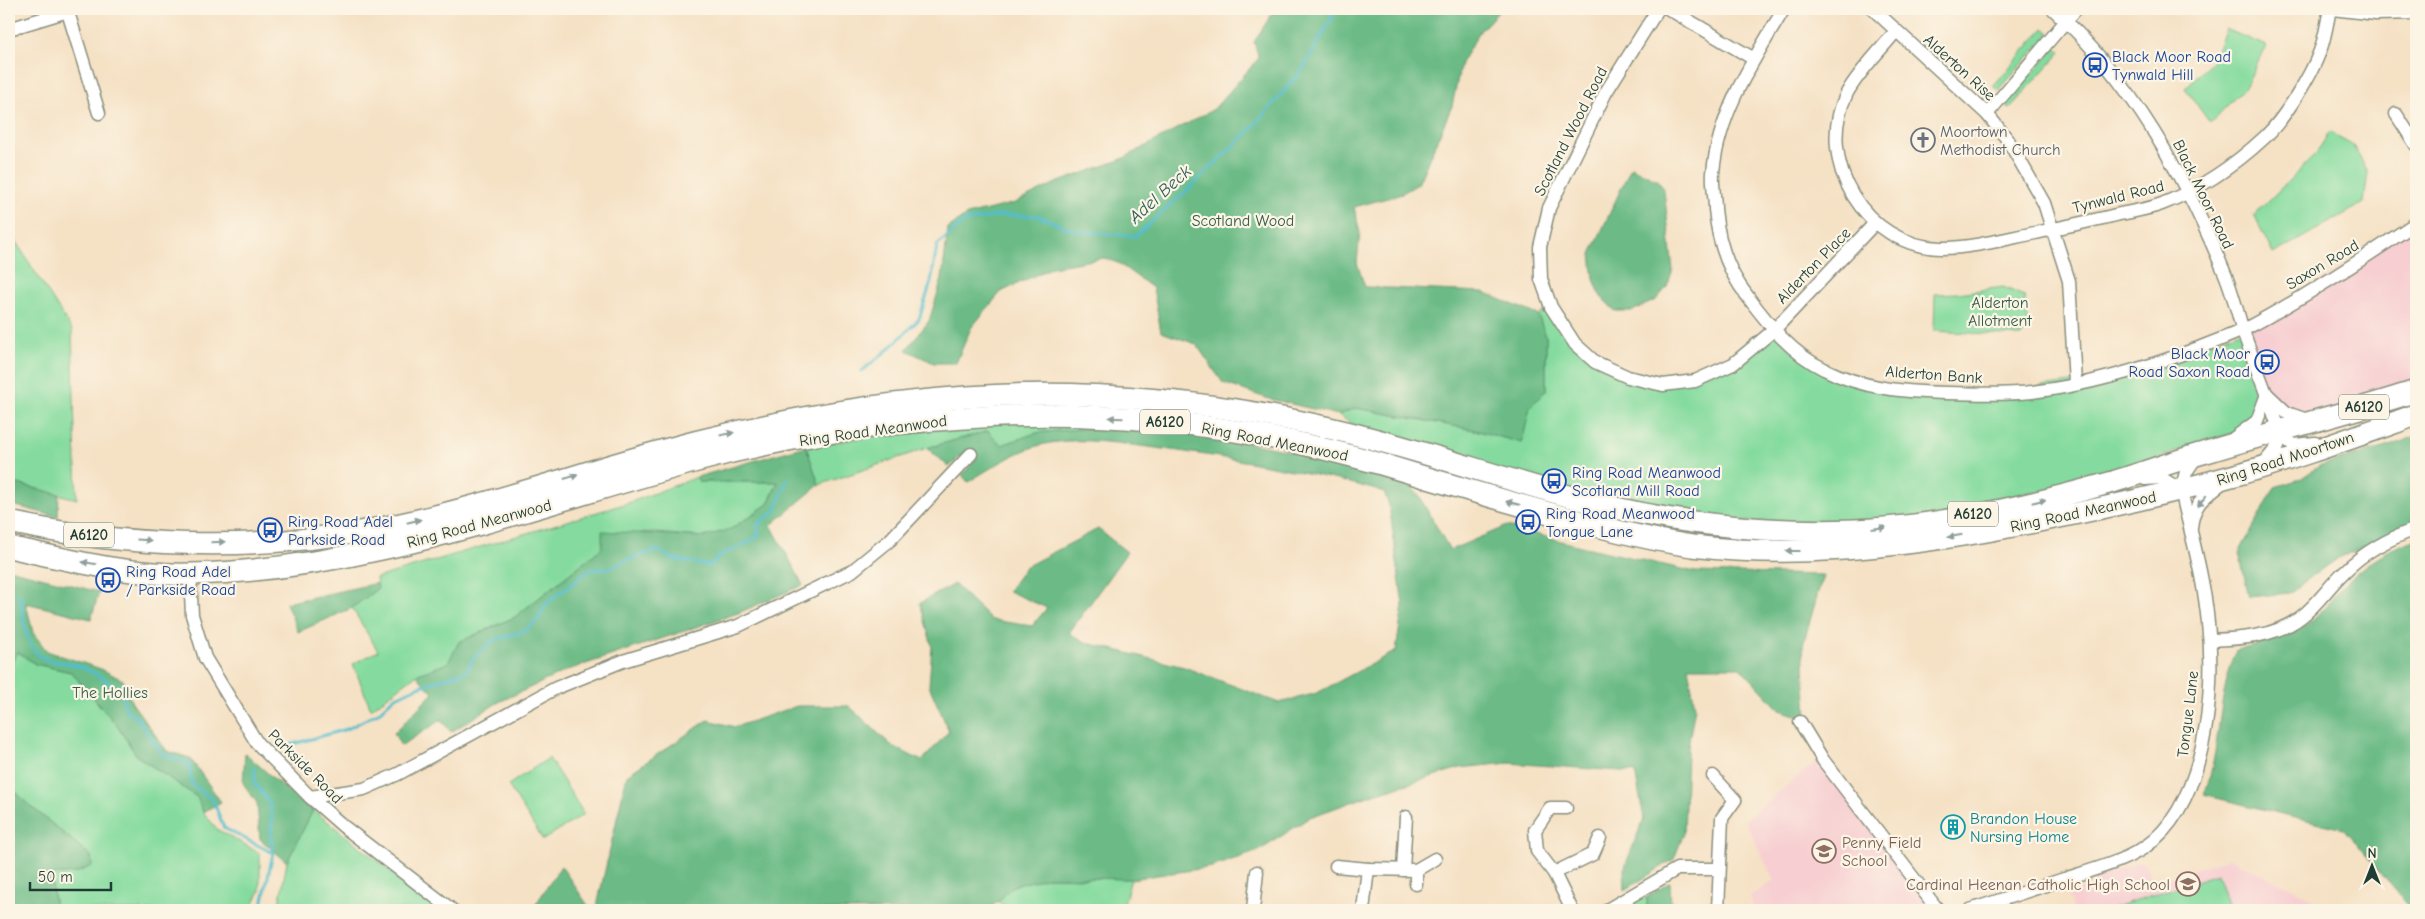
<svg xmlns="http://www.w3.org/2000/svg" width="2425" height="919" font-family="'Comic Neue',sans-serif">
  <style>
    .built { fill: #f7cfd2 }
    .green { fill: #85db9f; stroke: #528c6a }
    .forest { fill: #6cbb86; stroke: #467c5d }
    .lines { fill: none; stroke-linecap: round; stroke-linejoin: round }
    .stream { stroke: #52bdcd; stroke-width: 3 }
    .minor-casing { stroke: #8a8f7c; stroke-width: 15 }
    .trunk-casing { stroke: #8a8f7c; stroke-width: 24 }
    .minor { stroke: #fff; stroke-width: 12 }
    .trunk { stroke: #fff; stroke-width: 21 }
    .oneway { fill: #8f9e9a }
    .labels { text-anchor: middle; stroke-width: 4.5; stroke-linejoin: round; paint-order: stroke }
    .shield { fill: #fcf5e5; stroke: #617469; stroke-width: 1 }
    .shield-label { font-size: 15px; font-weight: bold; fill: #1f3d34 }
    .transit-label { font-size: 16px; fill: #164399; stroke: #fcf5e5; text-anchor: start }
    .street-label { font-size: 16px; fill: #1f3d34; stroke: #fcf5e5 }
    .worship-label { font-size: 16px; fill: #5b616d; stroke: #fcf5e5; text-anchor: start }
    .park-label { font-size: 16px; fill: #335d49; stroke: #fcf5e5 }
    .culture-label { font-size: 16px; fill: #0d838f; stroke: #fcf5e5; text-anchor: start }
    .education-label { font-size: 16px; fill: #785e54; stroke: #fcf5e5; text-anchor: start }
    .water-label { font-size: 18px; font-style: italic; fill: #2c5d5a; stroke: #fcf5e5 }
  </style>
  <rect width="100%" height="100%" fill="#fcf5e5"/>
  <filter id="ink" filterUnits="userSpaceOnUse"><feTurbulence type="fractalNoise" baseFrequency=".02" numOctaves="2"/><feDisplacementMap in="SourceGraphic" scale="10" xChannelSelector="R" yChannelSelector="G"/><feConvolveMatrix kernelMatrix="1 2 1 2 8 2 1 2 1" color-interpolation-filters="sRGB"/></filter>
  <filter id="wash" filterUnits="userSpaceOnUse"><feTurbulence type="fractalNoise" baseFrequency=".0096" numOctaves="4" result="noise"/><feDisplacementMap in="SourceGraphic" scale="20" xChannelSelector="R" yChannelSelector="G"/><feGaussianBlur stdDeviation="1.12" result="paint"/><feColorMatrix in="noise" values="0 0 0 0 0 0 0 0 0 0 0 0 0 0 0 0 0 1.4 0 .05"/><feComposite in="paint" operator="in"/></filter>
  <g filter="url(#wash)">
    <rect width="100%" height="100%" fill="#f5e1c4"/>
    <g class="built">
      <polygon points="2416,223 2416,391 2280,431 2243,330"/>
      <polygon points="1819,759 1933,910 1755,910 1750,896 1774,881 1745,820"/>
      <polygon points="2229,858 2336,910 2073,910 2067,893 2095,885 2093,880 2140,862 2146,865 2152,883"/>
      <polygon points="2018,900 2022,910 1987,910"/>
    </g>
    <g class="green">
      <polygon points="2044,28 2050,33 1998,91 1993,86"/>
      <polygon points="2226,29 2266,46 2244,89 2210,123 2185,88 2212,61"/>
      <polygon points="2056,47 2061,52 2009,109 2004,104"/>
      <polygon points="2330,132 2352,144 2368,172 2364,203 2273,254 2254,215 2314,156"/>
      <polygon points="9,231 72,330 77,499 9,482"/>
      <polygon points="2003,287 2024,296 2029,325 2021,336 1934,331 1935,294 1959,293"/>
      <polygon points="1551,307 1595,362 1663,385 1733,364 1774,330 1795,352 1863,385 1993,394 2106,378 2243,330 2267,394 2254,415 2239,431 2119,471 1944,520 1694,522 1384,443 1338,415 1356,408 1475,430 1522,443 1530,407 1546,390 1546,337 1538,315"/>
      <polygon points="1022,422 1155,430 1089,428 1036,433 1002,445 988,431 927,448 819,485 806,446 946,426"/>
      <polygon points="697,477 699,482 778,482 768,504 731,529 704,537 644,532 602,548 515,617 459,642 448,663 416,675 371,709 353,664 378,651 352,608 378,588 376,578 631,502"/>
      <polygon points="18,652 35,664 71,672 116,724 137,756 197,797 203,812 218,830 260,853 260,891 250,910 55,910 51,875 76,873 91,866 91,856 28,804 9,785 9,666"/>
      <polygon points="549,758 584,814 543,840 508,785"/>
      <polygon points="313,810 440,910 278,910 287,862"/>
      <polygon points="2217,874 2229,910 2106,910"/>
      <polygon points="1049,877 1131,879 1122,910 1014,910 998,902 1013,885"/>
      <polygon points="1647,897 1647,910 1626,910 1626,907"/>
    </g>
    <g class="forest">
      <polygon points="1275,9 1501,9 1480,31 1461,63 1452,106 1418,184 1399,195 1354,207 1360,233 1357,263 1365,287 1483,292 1538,315 1546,337 1546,390 1530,407 1522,443 1475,430 1356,408 1338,415 1266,398 1223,383 1196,344 1161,332 1153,288 1118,263 1104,258 1052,267 1001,292 971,328 956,363 934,363 906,350 929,321 942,279 948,228 967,215 1015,203 1056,183 1122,159 1214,109 1259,58 1254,42"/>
      <polygon points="1631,167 1658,180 1664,190 1673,270 1667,287 1656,300 1632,311 1615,311 1601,297 1594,279 1591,254"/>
      <path d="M 1089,428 L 1155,430 L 1248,443 L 1315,456 L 1407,481 L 1419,496 L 1450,550 L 1507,526 L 1572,544 L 1695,572 L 1823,575 L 1803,645 L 1807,719 L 1780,710 L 1740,667 L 1688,667 L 1695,707 L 1687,752 L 1684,833 L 1674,859 L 1625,890 L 1624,869 L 1644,818 L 1635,772 L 1509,763 L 1460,768 L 1371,795 L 1310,817 L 1259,851 L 1212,867 L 1131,879 L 1049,877 L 1013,886 L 989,910 L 596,910 L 627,775 L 708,720 L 735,727 L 797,706 L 849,706 L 892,746 L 922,761 L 949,731 L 929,686 L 932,646 L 920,603 L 954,584 L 992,620 L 1032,626 L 1047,608 L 1008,591 L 1025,567 L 1098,529 L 1127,552 L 1069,633 L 1087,643 L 1184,667 L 1279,703 L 1317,693 L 1396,651 L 1403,605 L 1389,505 L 1384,492 C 1309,471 1233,458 1156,448 C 1123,444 1083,437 1050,443 C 1020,448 993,467 968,482 L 962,475 L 977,458 L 968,450 L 949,467 L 927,448 L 988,431 L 1002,445 L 1036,433 Z"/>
      <polygon points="2416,436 2416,524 2336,559 2289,593 2249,597 2239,553 2275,487 2300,479 2321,465 2393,445"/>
      <polygon points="806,446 819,485 771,525 803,585 738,613 568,670 497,703 451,732 441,720 401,746 394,733 433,693 416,675 448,663 459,642 515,617 602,548 602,531 704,537 731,529 768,504 778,482 699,482 697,477"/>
      <polygon points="9,482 59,494 58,517 9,504"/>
      <path d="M 2416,539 L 2416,910 L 2412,910 L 2344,829 L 2204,795 C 2222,748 2216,696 2237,650 C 2259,645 2295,636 2312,621 C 2322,612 2331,599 2340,589 C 2363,564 2385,550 2416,539 Z"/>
      <polygon points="9,569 99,592 91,619 26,603 33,633 47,651 101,669 123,680 132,703 167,751 190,758 221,802 203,812 197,797 137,756 116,724 71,672 35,664 18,652 9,666"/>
      <polygon points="377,583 378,588 352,608 298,632 286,603"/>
      <polygon points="245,753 300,802 313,810 287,862 260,839 257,803 243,783"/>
      <polygon points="9,785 28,804 91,856 92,866 76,873 51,875 55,910 9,910"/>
      <polygon points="561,866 591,910 532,910"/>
      <polygon points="1670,882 1671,910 1647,910 1647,897"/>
    </g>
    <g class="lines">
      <g class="stream">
        <polyline points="862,371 891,347 919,319 931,282 937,246 963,222 1002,215 1038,216 1075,231 1136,236 1195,183 1255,125 1303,69 1337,9"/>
        <path d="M 9,595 L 21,597 C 22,615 25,651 45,659 C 55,663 65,662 75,665 C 93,670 106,681 122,691 L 126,710 L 138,719 L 162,754 L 189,764 L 192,784 L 213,800 L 224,828 L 273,853"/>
        <polyline points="286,746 347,729 378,713 394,698 415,688 467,671 473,659 492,641 525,631 537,621 547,603 589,570 610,568 627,560 657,550 674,559 710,566 718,557 758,537 758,524 775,511 788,478"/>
        <polyline points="254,769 255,784 270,803 272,816 271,839 273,853 261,910"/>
      </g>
    </g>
  </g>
  <g filter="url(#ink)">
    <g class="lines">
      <g class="minor-casing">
        <g id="minor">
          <polyline points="67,9 99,113"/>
          <polyline points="1658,9 1606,92 1549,208 1540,247 1541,279 1551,307 1575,344 1595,362 1628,377 1663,385 1695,381 1733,364 1774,330 1875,223"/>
          <polyline points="1669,9 1754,59"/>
          <path d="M 1784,9 C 1754,59 1718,113 1713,173 C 1712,184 1715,198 1715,209 C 1718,242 1728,272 1748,297 C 1770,326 1791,353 1824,369 C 1863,389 1905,392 1948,393 C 1976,394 2004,395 2032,392 C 2090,385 2147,368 2201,347 C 2215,341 2231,336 2245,329 C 2304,298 2361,260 2416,223"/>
          <polyline points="1873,9 1987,114 2008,140 2044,203 2069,281 2075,383"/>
          <path d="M 2053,9 C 2132,80 2185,177 2225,274 C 2232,291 2237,310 2242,328 C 2254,363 2268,397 2280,431 L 2285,439 L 2294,445 L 2315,443"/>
          <polyline points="2332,9 2376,14 2416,13"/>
          <polyline points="9,29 68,11"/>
          <path d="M 1896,31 C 1880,51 1859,71 1847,93 C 1813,161 1866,247 1941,248 C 1972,248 2005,239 2035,233 C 2063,227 2092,221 2120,214 C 2134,211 2149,209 2162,204 C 2200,189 2235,165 2265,137 C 2284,119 2311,76 2320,51 C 2325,38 2327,23 2330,9"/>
          <polyline points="1987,114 2076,9"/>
          <polyline points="2396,114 2416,145"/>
          <polyline points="2268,395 2287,413 2310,421"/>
          <polyline points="2234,438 2257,421 2267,394"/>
          <polyline points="2262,466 2278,446 2280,431"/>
          <polyline points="2145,479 2161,478 2181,490"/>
          <path d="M 2191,528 C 2193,504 2204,497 2222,483"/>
          <polyline points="190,574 192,615 205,658 257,743 310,797 343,826 452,910"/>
          <path d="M 2210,640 C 2241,639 2275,637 2301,617 C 2318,604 2329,586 2344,572 C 2365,551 2388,539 2416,529"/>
          <polyline points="1800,722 1823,760 1938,910"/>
          <polyline points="1713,776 1735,800 1722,818 1718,910"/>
          <polyline points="310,797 364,789 398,774 556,688 623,661 738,626 852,571 890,540 971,454"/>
          <polyline points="1566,808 1550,808 1535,830 1537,851 1554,873 1572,910"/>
          <polyline points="1336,866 1368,869 1363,910"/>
          <polyline points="1368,869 1416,870 1435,859"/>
          <polyline points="1403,870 1406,817"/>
          <polyline points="1416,870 1416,884"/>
          <polyline points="1554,873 1593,854 1600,838"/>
          <polyline points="1253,910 1257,872"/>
          <polyline points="1607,910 1677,869 1719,869"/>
          <path d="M 1970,910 C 2001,900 2033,889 2064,879 C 2089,871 2123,862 2145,847 C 2206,805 2216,691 2208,623 C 2204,578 2191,534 2181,490 L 2186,472 L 2197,456"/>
        </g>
      </g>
      <g class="trunk-casing">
        <g id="trunk">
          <path d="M 9,522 C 123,547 249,551 365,531 C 479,511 587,469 699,441 C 787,419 877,403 967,397 C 1081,389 1199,400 1311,424 C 1440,451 1562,505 1693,522 C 1746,529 1801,532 1854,530 C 1938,527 2028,506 2109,483 C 2140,474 2171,462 2203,453 C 2274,431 2346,414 2416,391"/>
          <path d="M 9,547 C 68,560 130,576 192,574 C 366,570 531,506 697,461 C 781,438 878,423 965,418 C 1105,408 1246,425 1381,464 C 1444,483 1507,502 1571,519 C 1611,530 1651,540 1692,546 C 1790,558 1890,548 1987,531 C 2068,516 2149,499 2228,477 C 2292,460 2354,437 2416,415"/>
        </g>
      </g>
      <use href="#minor" class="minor"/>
      <use href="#trunk" class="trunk"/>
    </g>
    <defs><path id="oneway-solid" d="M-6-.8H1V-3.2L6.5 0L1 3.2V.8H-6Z" transform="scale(1.25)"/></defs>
    <g class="oneway">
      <use href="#oneway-solid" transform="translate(1116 418) rotate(-178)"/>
      <use href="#oneway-solid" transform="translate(727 434) rotate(-12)"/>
      <use href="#oneway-solid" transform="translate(571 477) rotate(-16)"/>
      <use href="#oneway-solid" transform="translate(2039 501) rotate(-13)"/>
      <use href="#oneway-solid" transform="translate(2202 501) rotate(128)"/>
      <use href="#oneway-solid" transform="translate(1513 503) rotate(-165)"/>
      <use href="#oneway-solid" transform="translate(414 521) rotate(-13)"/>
      <use href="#oneway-solid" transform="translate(1879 528) rotate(-7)"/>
      <use href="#oneway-solid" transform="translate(1955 536) rotate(170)"/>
      <use href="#oneway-solid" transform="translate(144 540) rotate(3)"/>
      <use href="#oneway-solid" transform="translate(218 542) rotate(-1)"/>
      <use href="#oneway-solid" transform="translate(1793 551) rotate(180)"/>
      <use href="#oneway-solid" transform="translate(89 563) rotate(-171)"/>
    </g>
  </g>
  <defs>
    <g id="bus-ring" transform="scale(1.25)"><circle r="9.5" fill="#fcf5e5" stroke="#1a4fb4" stroke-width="1.5"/><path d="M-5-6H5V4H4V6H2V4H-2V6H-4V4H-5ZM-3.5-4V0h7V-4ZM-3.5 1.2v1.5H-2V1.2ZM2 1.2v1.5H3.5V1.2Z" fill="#1a4fb4"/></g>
    <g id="church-ring" transform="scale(1.25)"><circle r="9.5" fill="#fcf5e5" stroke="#6b7280" stroke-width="1.5"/><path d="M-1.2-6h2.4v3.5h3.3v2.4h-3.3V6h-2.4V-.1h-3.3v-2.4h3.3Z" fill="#6b7280"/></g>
    <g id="building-ring" transform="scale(1.25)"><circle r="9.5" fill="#fcf5e5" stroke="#0f9aa8" stroke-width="1.5"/><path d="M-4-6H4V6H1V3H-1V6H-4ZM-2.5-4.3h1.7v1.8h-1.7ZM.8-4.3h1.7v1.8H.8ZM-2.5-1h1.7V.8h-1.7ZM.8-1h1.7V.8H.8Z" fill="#0f9aa8"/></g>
    <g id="school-ring" transform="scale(1.25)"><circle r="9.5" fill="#fcf5e5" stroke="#8d6e63" stroke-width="1.5"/><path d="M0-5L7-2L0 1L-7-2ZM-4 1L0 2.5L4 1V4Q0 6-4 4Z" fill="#8d6e63"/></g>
  </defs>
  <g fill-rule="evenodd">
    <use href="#bus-ring" x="2095" y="65"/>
    <use href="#church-ring" x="1923" y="140"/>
    <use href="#bus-ring" x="2267" y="362"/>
    <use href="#bus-ring" x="1554" y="481"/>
    <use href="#bus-ring" x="1528" y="522"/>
    <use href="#bus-ring" x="270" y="530"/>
    <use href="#bus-ring" x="108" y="580"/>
    <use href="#building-ring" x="1953" y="827"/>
    <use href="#school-ring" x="1824" y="851"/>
    <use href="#school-ring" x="2188" y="884"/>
  </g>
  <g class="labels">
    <g class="shield">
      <rect x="2339" y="394.5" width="50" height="25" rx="4"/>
      <rect x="1140" y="409.5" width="50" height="25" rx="4"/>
      <rect x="1948" y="501.5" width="50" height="25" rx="4"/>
      <rect x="64" y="522.5" width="50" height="25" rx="4"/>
    </g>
    <g class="shield-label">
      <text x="2364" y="412">A6120</text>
      <text x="1165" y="427">A6120</text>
      <text x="1973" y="519">A6120</text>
      <text x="89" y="540">A6120</text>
    </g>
    <g class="transit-label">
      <text x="2112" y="62">Black Moor Road<tspan x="2112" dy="18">Tynwald Hill</tspan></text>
      <text x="2250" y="359" text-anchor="end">Black Moor<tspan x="2250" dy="18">Road Saxon Road</tspan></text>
      <text x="1572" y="478">Ring Road Meanwood<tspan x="1572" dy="18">Scotland Mill Road</tspan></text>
      <text x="1546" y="519">Ring Road Meanwood<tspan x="1546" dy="18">Tongue Lane</tspan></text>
      <text x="288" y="527">Ring Road Adel<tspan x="288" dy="18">Parkside Road</tspan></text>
      <text x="126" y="577">Ring Road Adel<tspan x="126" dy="18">/ Parkside Road</tspan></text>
    </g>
    <g class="street-label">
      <text transform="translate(1960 67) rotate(42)" y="6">Alderton Rise</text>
      <text transform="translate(1570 131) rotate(-63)" y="6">Scotland Wood Road</text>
      <text transform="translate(2204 194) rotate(64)" y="6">Black Moor Road</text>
      <text transform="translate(2118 196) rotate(-14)" y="6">Tynwald Road</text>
      <text transform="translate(2322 264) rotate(-31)" y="6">Saxon Road</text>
      <text transform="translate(1813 265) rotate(-46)" y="6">Alderton Place</text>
      <text transform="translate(1934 374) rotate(4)" y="6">Alderton Bank</text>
      <text transform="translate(873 430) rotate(-8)" y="6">Ring Road Meanwood</text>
      <text transform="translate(1275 441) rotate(11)" y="6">Ring Road Meanwood</text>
      <text transform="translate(2285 458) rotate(-18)" y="6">Ring Road Moortown</text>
      <text transform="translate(2083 511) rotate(-12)" y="6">Ring Road Meanwood</text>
      <text transform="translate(479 523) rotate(-15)" y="6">Ring Road Meanwood</text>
      <text transform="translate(2187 714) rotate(-83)" y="6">Tongue Lane</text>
      <text transform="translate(306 766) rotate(45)" y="6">Parkside Road</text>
    </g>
    <g class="worship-label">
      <text x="1940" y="137">Moortown<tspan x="1940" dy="18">Methodist Church</tspan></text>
    </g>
    <g class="park-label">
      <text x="1243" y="226">Scotland Wood</text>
      <text x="2000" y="308">Alderton<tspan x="2000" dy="18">Allotment</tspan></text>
      <text x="110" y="698">The Hollies</text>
    </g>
    <g class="culture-label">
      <text x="1970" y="824">Brandon House<tspan x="1970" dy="18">Nursing Home</tspan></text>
    </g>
    <g class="education-label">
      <text x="1842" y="848">Penny Field<tspan x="1842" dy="18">School</tspan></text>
      <text x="2170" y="890" text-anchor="end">Cardinal Heenan Catholic High School</text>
    </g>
    <g class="water-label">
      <text transform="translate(1160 194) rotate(-42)" y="6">Adel Beck</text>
    </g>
  </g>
  <rect width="2425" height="919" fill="none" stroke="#fcf5e5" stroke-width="30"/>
  <g transform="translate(2372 866)" stroke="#fcf5e5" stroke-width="4" paint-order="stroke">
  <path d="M0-4L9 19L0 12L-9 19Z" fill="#1f3d34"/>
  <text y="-8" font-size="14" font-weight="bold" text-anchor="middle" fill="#1f3d34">N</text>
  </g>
  <path d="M30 882v8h81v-8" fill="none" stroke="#1f3d34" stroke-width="2.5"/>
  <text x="38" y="882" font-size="15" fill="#1f3d34" stroke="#fcf5e5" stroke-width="4" paint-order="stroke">50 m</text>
</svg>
